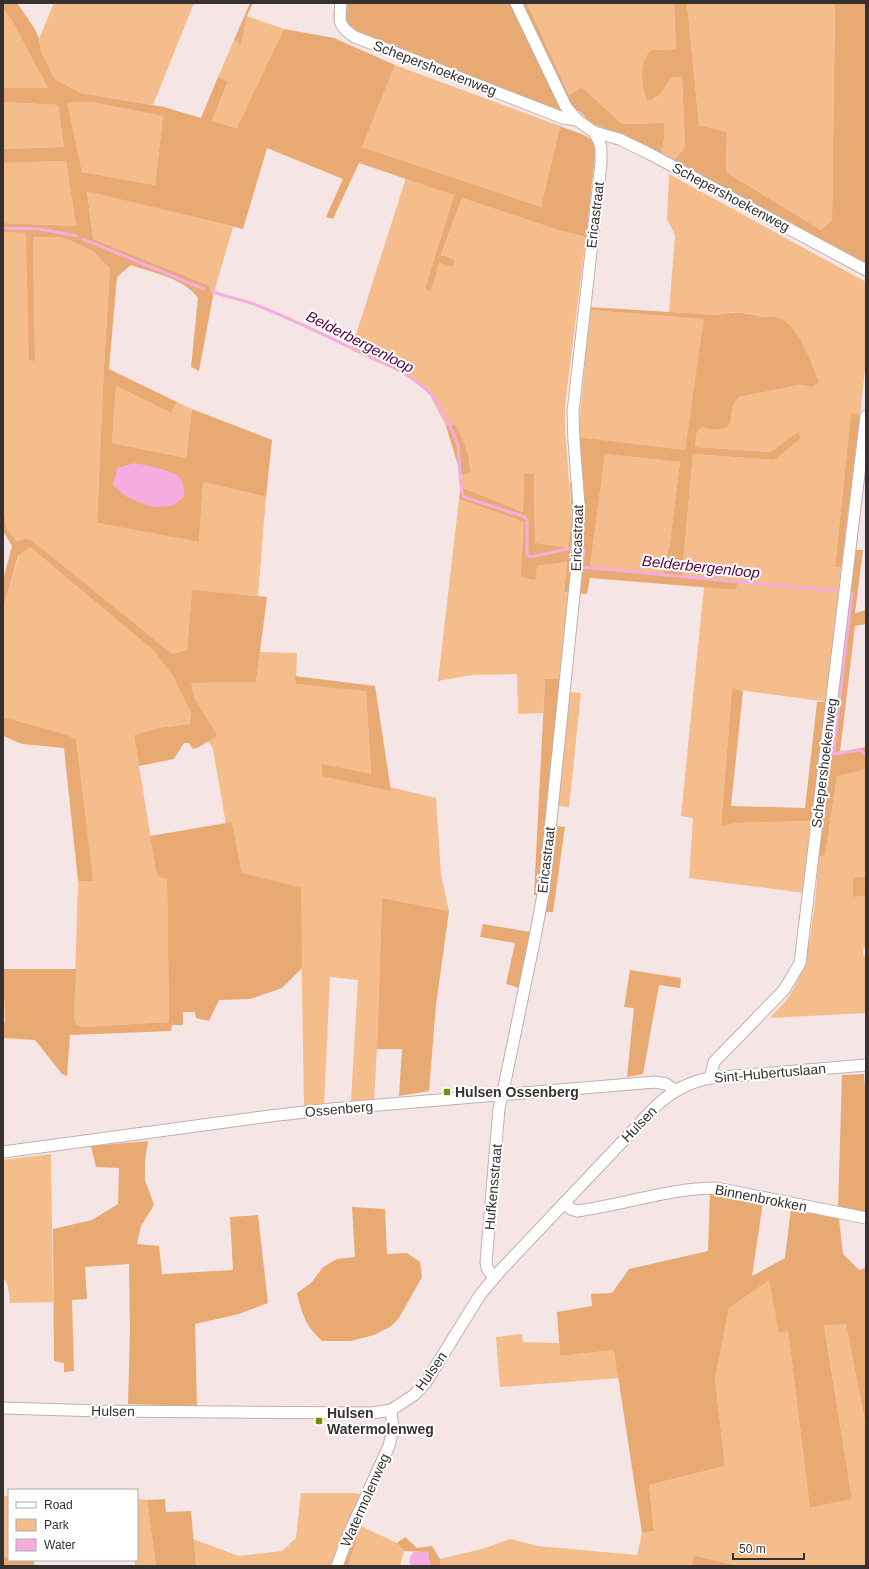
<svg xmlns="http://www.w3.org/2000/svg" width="869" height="1569" font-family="Helvetica,sans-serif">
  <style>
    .green { fill: #f5bc8c }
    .forest { fill: #e9a972; fill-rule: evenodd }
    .water { fill: #f4adde }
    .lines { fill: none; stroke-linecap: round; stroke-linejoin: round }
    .stream { stroke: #f4adde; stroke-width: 3 }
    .minor-casing { stroke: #bfb1b1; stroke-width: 13 }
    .minor { stroke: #fff; stroke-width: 11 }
    .poi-dot { fill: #718d09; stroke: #fff; stroke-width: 1.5 }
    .labels { text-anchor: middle; stroke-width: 4; stroke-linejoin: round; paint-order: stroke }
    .street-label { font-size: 14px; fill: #363130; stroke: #fff }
    .poi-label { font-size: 14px; font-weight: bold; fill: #363130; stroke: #fff; text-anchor: start }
    .water-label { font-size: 15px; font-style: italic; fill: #570246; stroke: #fff }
  </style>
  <rect width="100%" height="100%" fill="#f5e6e5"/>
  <g class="green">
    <polygon points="54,3 194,3 153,105 80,93 55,79 41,52 39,39"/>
    <path d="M 527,3 L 674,3 L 676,49 L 651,50 L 655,99 C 663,93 665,85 671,78 L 682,77 L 685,147 L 674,161 L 661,158 L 664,139 L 664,123 L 622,124 L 582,87 L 569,95 Z"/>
    <polygon points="687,3 835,3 832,220 821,230 726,172 727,132 699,125"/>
    <polygon points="3,8 12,21 48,88 3,88"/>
    <polygon points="247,16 284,29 238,128 212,121 228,83 218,77 234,40 241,43"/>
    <polygon points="395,65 560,126 541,207 362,147"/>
    <polygon points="3,102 58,105 64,147 3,149"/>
    <polygon points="91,102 163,116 155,185 82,172 66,103"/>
    <polygon points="66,161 76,226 3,223 3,163"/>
    <polygon points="669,174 866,282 866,361 860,415 851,414 835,567 841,568 827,702 732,689 721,825 736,823 814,821 805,893 689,878 693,818 681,816 704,587 736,590 738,580 682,575 693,454 774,460 798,433 771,452 695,447 697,432 702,427 712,430 730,422 733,405 739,397 799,385 812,387 809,360 803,345 777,317 766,317 752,314 733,312 718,315 669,312 675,235 667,219"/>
    <polygon points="406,178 454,195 425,289 431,292 439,263 453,267 455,260 441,256 462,198 558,230 586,237 565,406 565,428 572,520 569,548 535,544 534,474 524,474 523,512 461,487 462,475 471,471 470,464 455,424 446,426 429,393 404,374 351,350"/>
    <polygon points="87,190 233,227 213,296 208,285 93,239"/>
    <polygon points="3,232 26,233 35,360 33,237 60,237 71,241 94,252 110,269 104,366 97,523 199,542 203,482 266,497 258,596 192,591 187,650 172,654 100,597 24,539 16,541 6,527 3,497"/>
    <polygon points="590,310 705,319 685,450 578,437"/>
    <polygon points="116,386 171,413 177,402 192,409 186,458 112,443"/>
    <polygon points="605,454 680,462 670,543 663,573 590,567"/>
    <polygon points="459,499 524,522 537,566 567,562 564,592 569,593 561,679 545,680 543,713 518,714 517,674 472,675 438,681"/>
    <polygon points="30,547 154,651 172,675 191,713 188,724 158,728 134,735 157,876 167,878 169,1022 82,1027 76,1024 74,1014 78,881 92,881 65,734 3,717 3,609 19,555"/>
    <polygon points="260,652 297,653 296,684 366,690 371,775 322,764 391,790 390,787 436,798 441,874 449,911 382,898 377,1049 374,1099 351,1101 358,980 330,977 324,1105 304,1106 301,934 242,873 232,822 226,824 213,749 208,741 216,736 194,697 190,683 256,682"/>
    <polygon points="570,692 581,693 569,807 558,806"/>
    <path d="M 866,769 L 866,948 L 863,948 L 863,955 L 866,955 L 866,1013 L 770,1018 C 776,1011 785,1003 790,995 C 813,957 815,900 819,856 L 825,856 L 837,775 Z"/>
    <polygon points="51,1154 53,1302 10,1303 8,1286 3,1276 3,1160"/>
    <polygon points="769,1279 779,1332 788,1331 810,1508 852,1499 824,1324 846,1324 866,1427 866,1566 739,1566 693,1555 692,1566 440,1566 440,1559 482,1549 510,1539 538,1546 637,1555 642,1533 654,1531 649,1485 725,1466 715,1379 729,1308"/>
    <polygon points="522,1334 523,1342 559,1343 560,1356 614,1350 619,1378 500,1387 496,1337"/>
    <polygon points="301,1493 356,1493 363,1495 335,1566 196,1566 193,1539 239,1556 282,1551 296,1538"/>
    <polygon points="3,1496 9,1496 9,1556 3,1557"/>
    <polygon points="137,1499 147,1500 156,1566 135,1566 135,1560 137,1560"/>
    <polygon points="361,1526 397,1543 404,1551 400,1566 348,1566"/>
  </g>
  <g class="forest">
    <path d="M 3,3 L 17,3 L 35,29 L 39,39 L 41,52 L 55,79 L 80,93 L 164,107 L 201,118 L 218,77 L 228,82 L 212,121 L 237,128 L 284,29 L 334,38 L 395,65 L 362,147 L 541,207 L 560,126 L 584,135 L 595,142 L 595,155 L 586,237 L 558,230 L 462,198 L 441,255 L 455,260 L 453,267 L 439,263 L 431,292 L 425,289 L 454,195 L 359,163 L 333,219 L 326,217 L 343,179 L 267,148 L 243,229 L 87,191 L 93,239 L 208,285 L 213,296 L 199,371 L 191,367 L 198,298 C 184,278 153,273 131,265 L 117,277 L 109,369 L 177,402 L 171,413 L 116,386 L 112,443 L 186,458 L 192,409 L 272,440 L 266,497 L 203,482 L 199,542 L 97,523 L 104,366 L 110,269 L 94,252 L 71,241 L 60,237 L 33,237 L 35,361 L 29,360 L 26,233 L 3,232 L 3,223 L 76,226 L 66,161 L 3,163 L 3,149 L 64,147 L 58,105 L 3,102 L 3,88 L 48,88 L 12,21 L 3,8 ZM 91,102 L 163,116 L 155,185 L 82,172 L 67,103 Z"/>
    <polygon points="250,3 253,3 247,16 241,44 234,40"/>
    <polygon points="345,3 527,3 569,95 582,87 622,124 664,123 664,139 661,158 613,131 592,124 579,111 562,113 363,37 344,22"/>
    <path d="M 674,3 L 687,3 L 699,125 L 727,132 L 726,172 L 821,230 L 832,220 L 835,3 L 866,3 L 866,267 L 674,161 L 685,147 L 682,77 L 671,78 C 662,89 663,98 647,100 C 641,85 639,63 651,50 L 676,49 Z"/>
    <path d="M 590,307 L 718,315 C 735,311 746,313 764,317 C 768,318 772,316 776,317 C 798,321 811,364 819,382 L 812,387 L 799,385 L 739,397 L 733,405 L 730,423 L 726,428 L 712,430 L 702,427 L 697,432 L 695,447 L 771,452 L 798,432 L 801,438 L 774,460 L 693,454 L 682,575 L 738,580 L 736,590 L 590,578 L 587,594 L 564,592 L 567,562 L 537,566 L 535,580 L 521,577 L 524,522 L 459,499 L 461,487 L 523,512 L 524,473 L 534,474 L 535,543 L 568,548 L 572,520 L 570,482 L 581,483 L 578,437 L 685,450 L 704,319 L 590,310 ZM 605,454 L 680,462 L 670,543 L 663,573 L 590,567 Z"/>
    <polygon points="851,413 860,415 841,568 835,567"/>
    <path d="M 455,424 C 463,438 469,455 471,472 L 462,475 L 460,472 L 446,426 Z"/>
    <polygon points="3,497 6,527 16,541 24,539 31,540 172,654 187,650 192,590 267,597 256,682 191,683 194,697 217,736 199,747 193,749 189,743 184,743 174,759 139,766 134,735 158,728 189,724 191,713 172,675 154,651 30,547 18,556 3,609 3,580 12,546 3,531"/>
    <polygon points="854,550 863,550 855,613 866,610 866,624 855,626 840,752 866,747 866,769 837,776 825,856 819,856"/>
    <polygon points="295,676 375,686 391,791 322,776 322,764 371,774 366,691 296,684"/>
    <polygon points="545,679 561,679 537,895 534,895"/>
    <polygon points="732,688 743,691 731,806 805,808 817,702 827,702 814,821 736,823 721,826"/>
    <polygon points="3,717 65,734 76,740 93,881 78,881 64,748 22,744 3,736"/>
    <polygon points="232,822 242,873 301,888 302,968 282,988 250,999 219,1000 209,1021 196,1018 195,1012 183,1012 183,1025 172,1025 171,1031 70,1035 67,1076 62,1074 35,1040 3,1038 3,1023 5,1022 3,969 76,969 74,1014 76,1024 82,1027 169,1022 167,879 157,876 150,836"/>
    <polygon points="555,826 565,827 553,912 546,912"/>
    <polygon points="866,877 866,895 853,897 853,878"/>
    <polygon points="382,898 449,911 436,1005 429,1091 399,1096 402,1049 377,1049"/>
    <polygon points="483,924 531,932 519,988 506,984 515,943 480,937"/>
    <polygon points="630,970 681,978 680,988 659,985 643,1074 627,1077 634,1008 624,1007"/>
    <polygon points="864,1074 866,1104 866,1214 838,1209 842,1075"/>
    <polygon points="148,1141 145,1161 145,1180 154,1205 141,1226 137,1244 159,1246 162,1274 233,1270 230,1217 258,1215 268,1303 239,1314 195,1324 197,1406 128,1404 130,1330 129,1264 85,1267 87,1299 72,1300 74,1371 64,1372 64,1363 54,1361 53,1229 92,1220 118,1204 119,1168 96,1167 91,1146"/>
    <polygon points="710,1190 763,1202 752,1276 785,1258 791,1208 839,1219 843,1254 859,1270 866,1268 866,1427 846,1324 824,1325 852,1499 810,1508 788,1331 779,1333 769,1280 729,1308 715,1379 725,1466 649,1485 654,1531 642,1533 614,1350 560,1356 557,1312 592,1306 591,1294 612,1293 629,1269 708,1251"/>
    <path d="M 352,1207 L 385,1209 L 387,1254 L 407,1253 L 420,1262 L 422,1277 L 399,1318 L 390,1327 L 374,1335 L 351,1341 L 322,1341 C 306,1326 302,1315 297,1293 L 311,1283 L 323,1267 L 337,1259 L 355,1257 Z"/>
    <polygon points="165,1499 166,1512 191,1511 196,1566 156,1566 147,1500"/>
    <polygon points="357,1525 361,1526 348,1566 343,1566"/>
    <polygon points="405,1537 417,1548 432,1546 440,1559 440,1566 430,1566 428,1552 404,1551 397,1543"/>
    <polygon points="693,1555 739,1566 692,1566"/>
    <polygon points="9,1556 9,1560 34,1560 34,1566 3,1566 3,1557"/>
  </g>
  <g class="water">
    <path d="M 135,463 C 145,465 170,470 178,476 C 184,481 184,490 184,497 L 172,506 L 151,507 L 125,496 L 113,485 L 117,468 Z"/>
    <polygon points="414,1552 428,1552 430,1566 410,1566 410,1557"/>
  </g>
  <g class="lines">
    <g class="stream">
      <polyline points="3,228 40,229 76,236"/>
      <polyline points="83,239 204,289"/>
      <path d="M 213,292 C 225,296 238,299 251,303 C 283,315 314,330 345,345 C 376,359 423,376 440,407 C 447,419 454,433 458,446 C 460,458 459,490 464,497 L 525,517 L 527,521 L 527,555 L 530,557 L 573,548"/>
      <polyline points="584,549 582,567 836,591"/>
      <polyline points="852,593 833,754 860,750 866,755"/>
    </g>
    <g class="minor-casing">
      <g id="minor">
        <path d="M 341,3 C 339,22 338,26 355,37 L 563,118 L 577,120"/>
        <polyline points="594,132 619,139 650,154 866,270"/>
        <polyline points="710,1078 714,1062 784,990 800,963 866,416"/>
        <polyline points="3,1152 270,1116 331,1109 655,1082 666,1084 675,1090"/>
        <path d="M 564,1203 L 571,1209 L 577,1211 C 624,1205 669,1188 716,1188 L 866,1218"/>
        <polyline points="494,1278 487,1268 486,1262 499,1108 504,1087 536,932 544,889 576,575 579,505 574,441 573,412 601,163 601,148 599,141 594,132 577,120 566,107 516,3"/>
        <path d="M 3,1408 L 101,1411 L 371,1413 L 391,1410 L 414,1395 L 426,1382 L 480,1295 L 500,1271 L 656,1106 C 672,1091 688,1082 710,1078 L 866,1065"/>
        <polyline points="337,1566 349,1534 389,1446 393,1429 391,1410"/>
      </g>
    </g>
    <use href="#minor" class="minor"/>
  </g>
  <g class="poi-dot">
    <rect x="443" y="1088" width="8" height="8" rx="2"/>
    <rect x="315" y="1417" width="8" height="8" rx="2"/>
  </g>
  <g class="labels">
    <g class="street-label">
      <text transform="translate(435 68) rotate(21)" y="5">Schepershoekenweg</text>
      <text transform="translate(731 197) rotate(28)" y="5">Schepershoekenweg</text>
      <text transform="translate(595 215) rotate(-83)" y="5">Ericastraat</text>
      <text transform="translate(577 538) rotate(-88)" y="5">Ericastraat</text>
      <text transform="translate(824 763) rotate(-83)" y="5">Schepershoekenweg</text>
      <text transform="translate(546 860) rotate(-83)" y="5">Ericastraat</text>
      <text transform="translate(770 1073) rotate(-5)" y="5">Sint-Hubertuslaan</text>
      <text transform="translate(339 1109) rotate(-5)" y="5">Ossenberg</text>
      <text transform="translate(639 1124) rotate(-46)" y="5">Hulsen</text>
      <text transform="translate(493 1187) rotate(-85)" y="5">Hufkensstraat</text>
      <text transform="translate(761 1198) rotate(11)" y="5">Binnenbrokken</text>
      <text transform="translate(431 1371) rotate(-55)" y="5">Hulsen</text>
      <text transform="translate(113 1411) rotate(1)" y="5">Hulsen</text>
      <text transform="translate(365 1500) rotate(-66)" y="5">Watermolenweg</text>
    </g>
    <g class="poi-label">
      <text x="455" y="1097">Hulsen Ossenberg</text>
      <text x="327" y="1418">Hulsen<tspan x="327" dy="16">Watermolenweg</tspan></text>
    </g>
    <g class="water-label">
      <text transform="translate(360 342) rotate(27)" y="5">Belderbergenloop</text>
      <text transform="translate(701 567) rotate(6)" y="5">Belderbergenloop</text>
    </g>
  </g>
  <rect width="869" height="1569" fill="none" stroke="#363130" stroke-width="8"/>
  <rect x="8" y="1489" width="130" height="72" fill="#ffffff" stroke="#afadac"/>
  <rect x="16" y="1502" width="20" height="6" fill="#ffffff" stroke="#afadac"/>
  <text x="44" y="1509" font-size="12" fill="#363130">Road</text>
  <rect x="16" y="1519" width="20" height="12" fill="#f5bc8c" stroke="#afadac"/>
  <text x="44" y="1529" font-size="12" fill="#363130">Park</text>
  <rect x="16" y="1539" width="20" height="12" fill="#f4adde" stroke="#afadac"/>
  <text x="44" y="1549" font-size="12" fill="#363130">Water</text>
  <path d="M733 1553v6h71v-6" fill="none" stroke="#363130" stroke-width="2"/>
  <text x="739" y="1553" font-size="12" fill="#363130" stroke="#ffffff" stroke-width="3" paint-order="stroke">50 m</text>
</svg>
